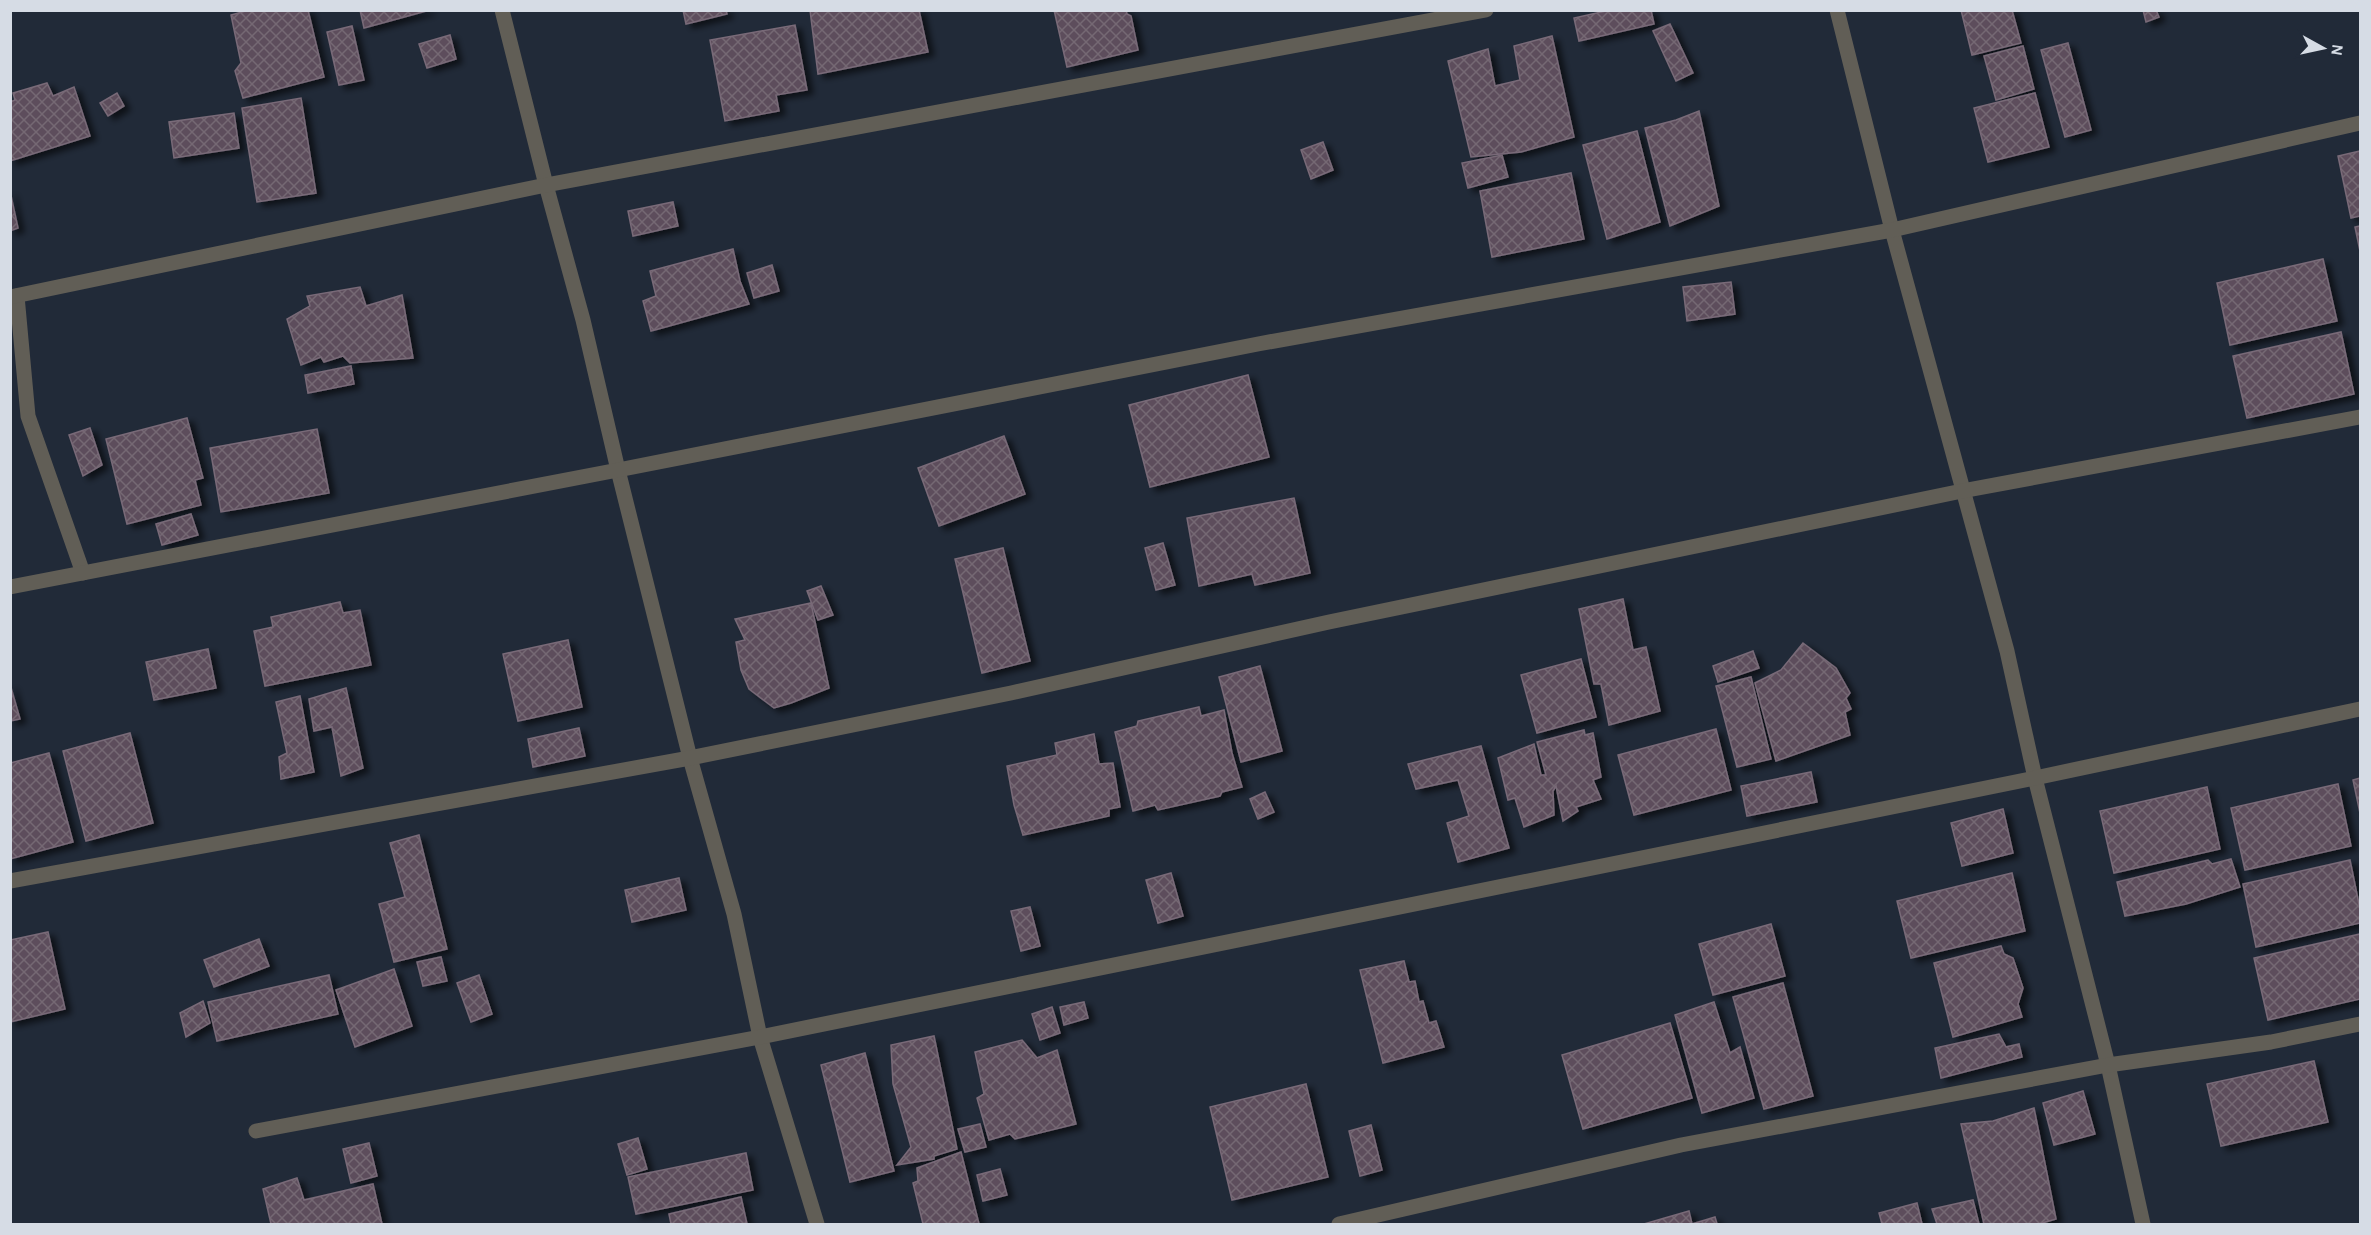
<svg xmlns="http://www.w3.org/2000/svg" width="2371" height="1235" font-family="'Alegreya Sans',sans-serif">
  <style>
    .building { fill: url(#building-cross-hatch); stroke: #796a78; stroke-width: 1.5; filter: url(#shadow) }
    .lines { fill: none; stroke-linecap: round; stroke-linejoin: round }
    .street { stroke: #615e56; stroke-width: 15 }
  </style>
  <defs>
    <pattern id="building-cross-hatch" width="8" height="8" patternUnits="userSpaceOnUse" patternTransform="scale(1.5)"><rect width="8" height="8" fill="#5d4e5c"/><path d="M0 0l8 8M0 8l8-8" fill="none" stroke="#746773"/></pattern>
    <filter id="shadow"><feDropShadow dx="6" dy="4" stdDeviation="3" flood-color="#0009"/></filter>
  </defs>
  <rect width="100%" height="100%" fill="#212a38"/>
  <g class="building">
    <polygon points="249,10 308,10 324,77 243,98 235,71 241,63 231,15"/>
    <polygon points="360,10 430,10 364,28"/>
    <polygon points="683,10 726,10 727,14 686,24"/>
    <polygon points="810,10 919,10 928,52 818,74"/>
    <polygon points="1054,10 1126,10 1127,14 1131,16 1138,50 1067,67"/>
    <polygon points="1610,10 1651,10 1654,24 1579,41 1574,18"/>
    <polygon points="1961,10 2012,10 2021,43 1972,55"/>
    <polygon points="2143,10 2156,10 2159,17 2146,22"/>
    <polygon points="1670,24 1693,73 1676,81 1653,31"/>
    <polygon points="795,25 807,90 776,95 779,111 725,121 710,40"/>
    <polygon points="352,26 364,80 339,85 327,32"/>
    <polygon points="450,35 456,59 427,68 419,44"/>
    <polygon points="1552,36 1574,137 1521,152 1471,157 1448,61 1488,49 1495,86 1520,80 1514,46"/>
    <polygon points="2068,43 2091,130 2065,137 2041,50"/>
    <polygon points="2023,46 2034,89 1996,100 1984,56"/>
    <polygon points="47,83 53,96 74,87 90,136 10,161 10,102 15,100 13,93"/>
    <polygon points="117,93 124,106 108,116 100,103"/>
    <polygon points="2035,93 2049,147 1988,162 1974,108"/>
    <polygon points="301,98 316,193 257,202 242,108"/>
    <polygon points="1699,111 1719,206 1670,226 1645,128 1676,120"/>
    <polygon points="234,113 239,148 174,158 169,122"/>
    <polygon points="1637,131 1660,222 1607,239 1583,145"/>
    <polygon points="1323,142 1333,170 1311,179 1301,150"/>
    <polygon points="2360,151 2360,216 2351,218 2338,156"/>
    <polygon points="1502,155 1508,177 1468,188 1462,163"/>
    <polygon points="1571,173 1584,239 1492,257 1480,191"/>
    <polygon points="10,191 18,228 10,231"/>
    <polygon points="673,202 678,226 633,236 628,211"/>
    <polygon points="2360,226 2360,251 2355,227"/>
    <polygon points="733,249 740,281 749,304 651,331 643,301 656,296 650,271"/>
    <polygon points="2323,259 2337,321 2230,345 2217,283"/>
    <polygon points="772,265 779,291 754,298 747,273"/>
    <polygon points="1731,282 1735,314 1687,321 1683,287"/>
    <polygon points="360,287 366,306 402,295 413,358 350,363 343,356 324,362 321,357 301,365 287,319 310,306 307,296"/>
    <polygon points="2341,332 2354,394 2247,418 2233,356"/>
    <polygon points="351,366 354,384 308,393 305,375"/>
    <polygon points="1248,375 1269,457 1150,487 1129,405"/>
    <polygon points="187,418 203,478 195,480 201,505 127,524 106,439"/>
    <polygon points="90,428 102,465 83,476 69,435"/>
    <polygon points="317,429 329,493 221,512 210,448"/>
    <polygon points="1004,436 1025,494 939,526 918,468"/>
    <polygon points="1294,498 1310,573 1255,585 1252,574 1199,586 1187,518"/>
    <polygon points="191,514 198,535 162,545 156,524"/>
    <polygon points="1163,543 1175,585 1156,590 1145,548"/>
    <polygon points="1003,548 1030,661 982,673 955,559"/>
    <polygon points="821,586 833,615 818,620 807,591"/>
    <polygon points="1623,599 1633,650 1646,647 1660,711 1609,725 1601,684 1594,684 1579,609"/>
    <polygon points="340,602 343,613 360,610 371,665 265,686 254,631 273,627 271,617"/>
    <polygon points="811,603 829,688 791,703 774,708 749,689 741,670 736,642 745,640 735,619"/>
    <polygon points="568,640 582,707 518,721 503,654"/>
    <polygon points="1803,643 1836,668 1850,693 1846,698 1851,709 1845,712 1850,735 1776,761 1755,683 1781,670"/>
    <polygon points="208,649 216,688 154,700 146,662"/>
    <polygon points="1753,651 1759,668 1718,682 1713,666"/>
    <polygon points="1581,659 1596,717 1537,733 1521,675"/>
    <polygon points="1260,666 1282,751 1241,762 1219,677"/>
    <polygon points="1751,677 1771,759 1737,767 1716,686"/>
    <polygon points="10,684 20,719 10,721"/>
    <polygon points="346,688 363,768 341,776 332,727 314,731 309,699"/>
    <polygon points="300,696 314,772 281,779 279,757 287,753 276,702"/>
    <polygon points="1199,707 1201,716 1224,710 1232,753 1242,787 1222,792 1220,796 1158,810 1155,805 1133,811 1115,732 1137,726 1138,721"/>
    <polygon points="579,728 585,756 533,767 528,739"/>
    <polygon points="1716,729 1731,790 1634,815 1618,755"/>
    <polygon points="1584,730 1585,735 1593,733 1601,777 1593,780 1601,799 1576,807 1578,811 1563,821 1556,786 1553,791 1554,815 1524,827 1515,798 1508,800 1498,758 1534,744 1541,775 1546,775 1537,742"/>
    <polygon points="130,733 153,823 86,841 63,751"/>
    <polygon points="1094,734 1099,764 1113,763 1120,807 1109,809 1109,816 1023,835 1014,805 1007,766 1057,755 1055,743"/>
    <polygon points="1481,746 1509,848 1458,862 1447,823 1469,816 1458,780 1416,789 1408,764"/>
    <polygon points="49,753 73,842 10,859 10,763"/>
    <polygon points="1811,772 1817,802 1747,816 1741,786"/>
    <polygon points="2360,778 2360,813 2353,780"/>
    <polygon points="2338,784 2351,846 2245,870 2231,808"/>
    <polygon points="2207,787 2220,849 2114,873 2100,811"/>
    <polygon points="1265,792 1274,812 1258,819 1250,799"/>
    <polygon points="2003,809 2013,853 1962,866 1951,823"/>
    <polygon points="419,835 447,949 394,962 379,904 405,897 390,843"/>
    <polygon points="2231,859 2240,887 2186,904 2125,916 2117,882 2208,860 2212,864"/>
    <polygon points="2350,860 2360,909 2360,923 2256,947 2243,884"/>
    <polygon points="1171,873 1183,916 1158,923 1146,880"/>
    <polygon points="2012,873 2025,931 1911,958 1897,901"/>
    <polygon points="679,878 686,910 632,922 625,890"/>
    <polygon points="1030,907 1040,946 1021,951 1011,911"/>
    <polygon points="1771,924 1785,976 1713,995 1699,944"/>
    <polygon points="48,932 65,1009 10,1022 10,940"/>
    <polygon points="2360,934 2360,999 2268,1020 2254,958"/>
    <polygon points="259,939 269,966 214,987 204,960"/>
    <polygon points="2001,946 2004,954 2013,958 2023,988 2018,1004 2022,1017 1953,1037 1934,963"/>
    <polygon points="441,957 447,981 423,986 417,962"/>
    <polygon points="1404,961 1409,982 1415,981 1419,1002 1423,1001 1429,1023 1436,1021 1444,1047 1383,1063 1360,970"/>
    <polygon points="394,969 412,1026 355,1047 336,990"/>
    <polygon points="329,975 338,1014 217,1041 208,1002"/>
    <polygon points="479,975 492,1014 471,1022 457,983"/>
    <polygon points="1783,983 1813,1096 1764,1109 1733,997"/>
    <polygon points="203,1001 210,1023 186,1037 180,1013"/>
    <polygon points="1084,1002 1088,1018 1064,1025 1060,1007"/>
    <polygon points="1714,1002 1730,1053 1740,1047 1754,1098 1702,1113 1675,1015"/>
    <polygon points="1052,1007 1060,1033 1040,1040 1032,1014"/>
    <polygon points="1670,1023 1692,1098 1583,1129 1562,1055"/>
    <polygon points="1999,1034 2006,1047 2019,1044 2022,1057 1941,1078 1935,1048"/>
    <polygon points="934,1036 957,1149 934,1156 934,1159 897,1165 911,1147 893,1084 891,1045"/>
    <polygon points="1022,1040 1037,1058 1057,1050 1076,1124 1015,1139 1010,1134 989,1140 977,1098 984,1094 975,1052"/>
    <polygon points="865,1053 894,1171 850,1182 821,1065"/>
    <polygon points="2314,1061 2328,1122 2221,1146 2207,1084"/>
    <polygon points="1306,1084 1328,1177 1232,1200 1210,1107"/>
    <polygon points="2083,1091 2095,1134 2054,1145 2043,1103"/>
    <polygon points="2034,1108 2056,1219 2039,1224 1984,1224 1961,1124 1993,1121"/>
    <polygon points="980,1124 986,1147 965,1152 958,1129"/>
    <polygon points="1371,1125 1382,1170 1360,1176 1349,1131"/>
    <polygon points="638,1138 647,1169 627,1175 618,1144"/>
    <polygon points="369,1143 377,1176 351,1183 343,1149"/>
    <polygon points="961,1152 979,1224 923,1224 913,1183 918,1181 917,1168"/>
    <polygon points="746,1153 753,1190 636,1214 628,1177"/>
    <polygon points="1000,1169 1007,1195 983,1201 977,1175"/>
    <polygon points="297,1178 304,1200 373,1184 382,1224 271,1224 263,1189"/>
    <polygon points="741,1197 747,1224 671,1224 669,1214"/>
    <polygon points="1973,1200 1979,1224 1937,1224 1932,1209"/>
    <polygon points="1917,1203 1922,1224 1882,1224 1879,1213"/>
    <polygon points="1689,1211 1692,1224 1715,1217 1717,1224 1644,1224"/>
  </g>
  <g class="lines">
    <g class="street">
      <polyline points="502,10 546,185 583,320 618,470 690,758 734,914 760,1037 817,1224"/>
      <polyline points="1837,10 1892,230 2007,651 2035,778 2108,1065 2143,1224"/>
      <polyline points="17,296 28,416 83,573"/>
      <polyline points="10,297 546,185 1486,10"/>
      <polyline points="10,587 618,470 1258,344 1892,230 2360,123"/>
      <polyline points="10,881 690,758 1011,693 1329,622 1962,491 2360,417"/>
      <polyline points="256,1131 760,1037 2035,778 2360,709"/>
      <polyline points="1339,1224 1681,1145 2108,1065 2271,1042 2360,1024"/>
    </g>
  </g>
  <rect width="2371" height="1235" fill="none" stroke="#d6dce5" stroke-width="24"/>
  <g transform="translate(2323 48) rotate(98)" stroke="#212a38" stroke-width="4.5" paint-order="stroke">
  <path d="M0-4.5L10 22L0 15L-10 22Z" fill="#d6dce5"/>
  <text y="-9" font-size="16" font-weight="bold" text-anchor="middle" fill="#d6dce5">N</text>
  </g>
</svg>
